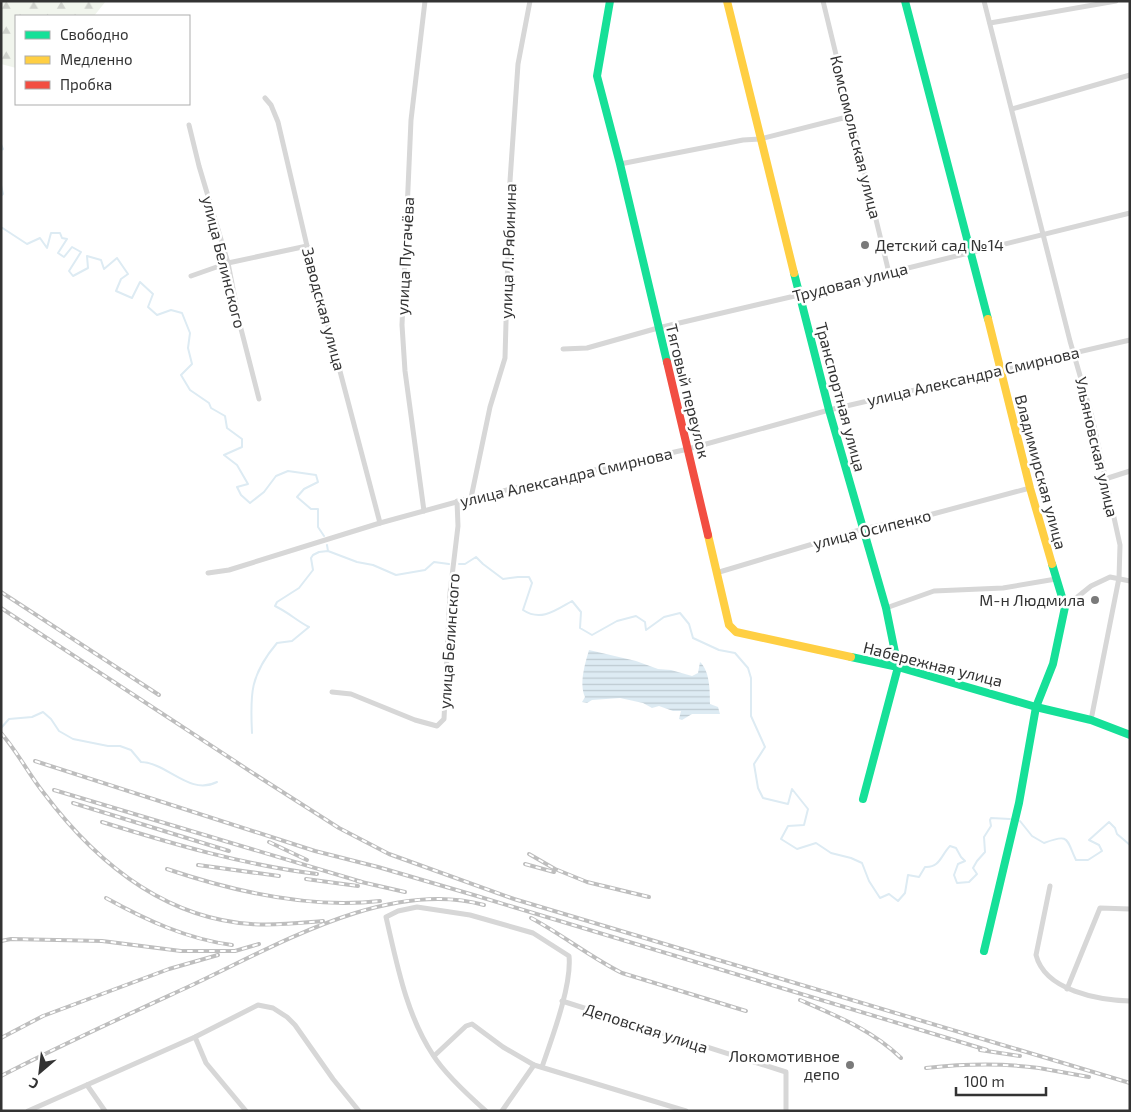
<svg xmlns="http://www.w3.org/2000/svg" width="1131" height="1112" font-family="'Exo 2',sans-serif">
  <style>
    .forest { fill: url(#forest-firs) }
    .water { fill: url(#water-rules) }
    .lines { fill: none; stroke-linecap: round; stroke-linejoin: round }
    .stream { stroke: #ddebf3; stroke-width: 2 }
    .street { stroke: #d7d7d7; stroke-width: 5 }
    .fast { stroke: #16e098; stroke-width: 8 }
    .slow { stroke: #ffcf43; stroke-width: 8 }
    .jam { stroke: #f24e42; stroke-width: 8 }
    .rail-casing { stroke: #bebebe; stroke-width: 4 }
    .rail { stroke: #fff; stroke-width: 2; stroke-dasharray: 5.5; stroke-linecap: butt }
    .poi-dot { fill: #7a7a7a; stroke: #fff; stroke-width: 2 }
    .labels { text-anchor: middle; stroke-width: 5; stroke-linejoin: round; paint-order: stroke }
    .street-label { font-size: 16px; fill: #333; stroke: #fff }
    .poi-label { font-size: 16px; fill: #333; stroke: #fff; text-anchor: end }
  </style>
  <defs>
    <pattern id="forest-firs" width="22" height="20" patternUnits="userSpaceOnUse" patternTransform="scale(1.25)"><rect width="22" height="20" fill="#f1f5ed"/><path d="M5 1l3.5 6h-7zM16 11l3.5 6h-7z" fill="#cfd2cc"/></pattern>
    <pattern id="water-rules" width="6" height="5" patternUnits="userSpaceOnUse" patternTransform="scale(1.25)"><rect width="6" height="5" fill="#ddebf3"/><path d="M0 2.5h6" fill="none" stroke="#becad1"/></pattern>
  </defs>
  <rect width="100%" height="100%" fill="#fff"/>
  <polygon class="forest" points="1,1 106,1 94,16 16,16 16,68 1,64"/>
  <path class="water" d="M 589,650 L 636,661 L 658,669 L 671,670 L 692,676 L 698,673 L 700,662 C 710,671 710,692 710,704 L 718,707 L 720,714 L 692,714 L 682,720 L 679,719 L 681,711 L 673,711 L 659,706 L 652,708 L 643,703 L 620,698 L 592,700 L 587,703 L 582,702 L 585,697 C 579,683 585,664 589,650 Z"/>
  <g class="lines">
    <g class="stream">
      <polyline points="1,144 3,149 1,150"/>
      <polyline points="1,185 3,194 1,196"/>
      <polyline points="1,227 27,244 40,238 47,248 51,233 60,233 62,238 67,239 58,253 64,257 72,247 81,252 69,271 73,276 88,268 87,256 101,260 104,269 117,258 128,274 121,279 116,291 132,298 140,282 153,294 148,307 157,315 171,310 182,313 190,333 188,348 192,364 181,375 190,390 209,403 211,408 225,416 227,428 242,439 242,447 224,455 237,465 248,484 237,487 241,495 250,503 264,492 276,476 288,471 316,475 318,482 304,489 297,497 311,509 318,509 318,527 324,536"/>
      <polyline points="327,545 328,551"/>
      <path d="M 459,564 L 465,564 L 476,557 L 483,564 L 503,579 L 518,577 L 529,577 L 532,583 L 523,610 C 541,622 556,610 572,601 L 581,612 L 580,628 L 592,635 L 617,621 L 636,616 L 645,622 L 646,630 L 664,617 L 680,613 L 689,624 L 693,638 L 719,650 L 735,653 L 748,668 L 751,678 L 751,716 L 765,747 L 754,764 L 758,788 L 763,798 L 788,804 L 792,789 L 808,809 L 804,825 L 788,826 L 781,839 L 797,849 L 816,843 L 831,853 L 851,858 L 862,863 L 869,881 L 880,898 L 889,894 L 898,901 L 905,893 L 908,875 L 919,877 L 925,867 C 940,868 941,855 950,846 L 956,848 L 961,857 L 965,861 L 958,864 L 954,875 L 957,883 L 969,882 L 977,874 L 973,868 L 977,861 L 985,852 L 984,837 L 991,826 L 990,820 L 991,818 L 1010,819"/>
      <path d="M 1,728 L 9,719 L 32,717 L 43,712 L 51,719 L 59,731 L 73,739 L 108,746 L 120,746 L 131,750 L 141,762 C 168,763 189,796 217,782"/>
      <path d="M 252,733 C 250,694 250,675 277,643 L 292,641 L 309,627 C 297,621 288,612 275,606 L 277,602 L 299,588 L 313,570 L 311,558 L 313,555 L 319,552 L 328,551 L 357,562 L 373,565 L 396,575 L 425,570 L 434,562 L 449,564"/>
      <path d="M 1020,821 L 1032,836 L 1044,843 C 1070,833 1066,839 1076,860 L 1088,860 L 1102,851 L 1099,845 L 1089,840 L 1109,822 L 1115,828 L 1117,834 L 1130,845"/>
    </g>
    <g class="street">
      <polyline points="823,1 889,273"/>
      <polyline points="984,1 1070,341 1092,417 1120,545 1119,578 1091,720"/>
      <polyline points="990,23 1116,1"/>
      <polyline points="265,98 271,105 278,122 307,246 380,523"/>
      <polyline points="1012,109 1130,75"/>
      <polyline points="189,125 199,166 228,263 240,325 259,399"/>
      <polyline points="620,164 743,140 760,139 851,116"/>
      <polyline points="191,276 228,263 307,246"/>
      <polyline points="563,349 587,348 658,328 799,295 1130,213"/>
      <polyline points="1105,479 1130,471"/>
      <polyline points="471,498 490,407 505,358 510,181 518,64 530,1"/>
      <polyline points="424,511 405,371 402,325 411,120 425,1"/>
      <polyline points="208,573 229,570 380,523 471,498 688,449 829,410 1130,340"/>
      <polyline points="716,573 863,529 929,515 1030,488"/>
      <polyline points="1065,607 1091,586 1110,577 1130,581"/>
      <polyline points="886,608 934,591 1003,588 1056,579"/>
      <polyline points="332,692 351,694 415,720 437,726 444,719 450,593 458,526 457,501"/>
      <path d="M 1050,886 L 1036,955 C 1045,991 1099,1000 1130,1001"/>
      <polyline points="1067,989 1100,908 1130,909"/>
      <polyline points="562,1001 786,1072 786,1111"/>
      <polyline points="195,1037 206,1063 246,1111"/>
      <polyline points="434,1056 466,1026 472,1024 503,1047 534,1065 686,1111"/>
      <polyline points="87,1085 105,1111"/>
      <polyline points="28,1111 195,1037 258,1005 273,1008 287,1017 295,1025 333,1079 359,1111"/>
      <path d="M 486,1111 C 469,1096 445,1074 433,1055 C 406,1014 397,964 386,917 L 398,911 L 417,907 L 470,915 L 533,933 L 569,956 C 572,985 552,1038 542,1067"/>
      <polyline points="502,1111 534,1065"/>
    </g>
    <g class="fast">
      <polyline points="610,1 597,76 620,164 667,362"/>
      <polyline points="905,1 988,319"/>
      <polyline points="794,273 829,410 886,608 898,667 863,799"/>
      <polyline points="851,657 898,667 1036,707 1091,720 1130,735"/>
      <polyline points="984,951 1019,803 1036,707 1053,664 1065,607 1052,564"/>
    </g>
    <g class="slow">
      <polyline points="727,1 794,273"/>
      <polyline points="988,319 1030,488 1052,564"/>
      <polyline points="708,535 729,625 736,632 851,657"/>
    </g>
    <polyline class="jam" points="667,362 708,535"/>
    <g class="rail-casing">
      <g id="rail">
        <polyline points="1,592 159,695"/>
        <polyline points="1,608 259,777 339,828 389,854 514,899 1130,1083"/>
        <path d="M 1,733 C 17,751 28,773 43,792 C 94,860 163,918 251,924 C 275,926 299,923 323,921"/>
        <polyline points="35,761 315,851 378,867 477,896 987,1050"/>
        <polyline points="54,790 362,882"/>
        <polyline points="73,803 229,851"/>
        <path d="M 102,822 C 173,844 244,865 317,874"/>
        <polyline points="269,842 307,860"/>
        <polyline points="529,854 555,869 587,882 649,897"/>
        <polyline points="525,864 554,872"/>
        <polyline points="198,865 279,876"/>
        <path d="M 167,869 C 232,891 310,909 380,901"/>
        <polyline points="306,879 358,886"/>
        <polyline points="357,881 405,892"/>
        <path d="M 106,898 C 146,920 187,939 232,945"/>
        <path d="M 531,918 C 563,935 590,957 622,973 L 746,1011"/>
        <polyline points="1,941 11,939 102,941 181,951 235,951 259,944"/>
        <path d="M 800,1000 C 837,1016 872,1030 901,1058"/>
        <polyline points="1,1038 43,1016 169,969 218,955"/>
        <polyline points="980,1050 1020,1056"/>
        <path d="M 926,1068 C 963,1064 1002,1063 1039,1068 C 1056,1071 1072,1074 1089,1077"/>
        <path d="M 1,1076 C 63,1044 127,1015 190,986 C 274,947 388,878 484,905"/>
      </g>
    </g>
    <use href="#rail" class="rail"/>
  </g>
  <g class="poi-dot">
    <circle cx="865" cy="245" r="5"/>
    <circle cx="1095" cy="600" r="5"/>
    <circle cx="850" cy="1065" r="5"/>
  </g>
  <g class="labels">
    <g class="street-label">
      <text transform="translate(856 137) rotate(76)" y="6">Комсомольская улица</text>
      <text transform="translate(508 251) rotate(-88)" y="6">улица Л.Рябинина</text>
      <text transform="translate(405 256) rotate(-87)" y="6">улица Пугачёва</text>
      <text transform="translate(224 262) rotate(76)" y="6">улица Белинского</text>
      <text transform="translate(850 282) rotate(-14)" y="6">Трудовая улица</text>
      <text transform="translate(324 309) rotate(75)" y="6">Заводская улица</text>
      <text transform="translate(973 376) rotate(-13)" y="6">улица Александра Смирнова</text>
      <text transform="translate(688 391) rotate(76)" y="6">Тяговый переулок</text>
      <text transform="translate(841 397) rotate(75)" y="6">Транспортная улица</text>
      <text transform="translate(1097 447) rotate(77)" y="6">Ульяновская улица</text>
      <text transform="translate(1041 472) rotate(75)" y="6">Владимирская улица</text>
      <text transform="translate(566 477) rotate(-13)" y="6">улица Александра Смирнова</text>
      <text transform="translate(872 529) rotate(-14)" y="6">улица Осипенко</text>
      <text transform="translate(449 641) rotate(-86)" y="6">улица Белинского</text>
      <text transform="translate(933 664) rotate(14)" y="6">Набережная улица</text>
      <text transform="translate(646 1028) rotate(18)" y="6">Деповская улица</text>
    </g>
    <g class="poi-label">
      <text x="875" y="251" text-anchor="start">Детский сад №14</text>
      <text x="1085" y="606">М-н Людмила</text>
      <text x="840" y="1062">Локомотивное<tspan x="840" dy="18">депо</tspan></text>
    </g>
  </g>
  <rect width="1131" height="1112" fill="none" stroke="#333333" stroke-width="5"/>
  <rect x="15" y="15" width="175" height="90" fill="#ffffff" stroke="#adadad"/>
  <rect x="25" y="31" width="25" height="8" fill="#16e098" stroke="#adadad"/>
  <text x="60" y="40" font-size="15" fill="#333333">Свободно</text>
  <rect x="25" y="56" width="25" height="8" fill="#ffcf43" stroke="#adadad"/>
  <text x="60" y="65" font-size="15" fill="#333333">Медленно</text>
  <rect x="25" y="81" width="25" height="8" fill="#f24e42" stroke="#adadad"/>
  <text x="60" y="90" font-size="15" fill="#333333">Пробка</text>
  <g transform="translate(40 1072) rotate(208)" stroke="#ffffff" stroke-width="4" paint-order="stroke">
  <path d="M0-4L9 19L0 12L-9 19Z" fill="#333333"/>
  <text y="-8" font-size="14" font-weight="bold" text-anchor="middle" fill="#333333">С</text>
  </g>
  <path d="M956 1087v8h90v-8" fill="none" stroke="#333333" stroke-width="2.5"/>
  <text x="964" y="1087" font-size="15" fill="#333333" stroke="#ffffff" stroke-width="4" paint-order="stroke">100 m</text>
</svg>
